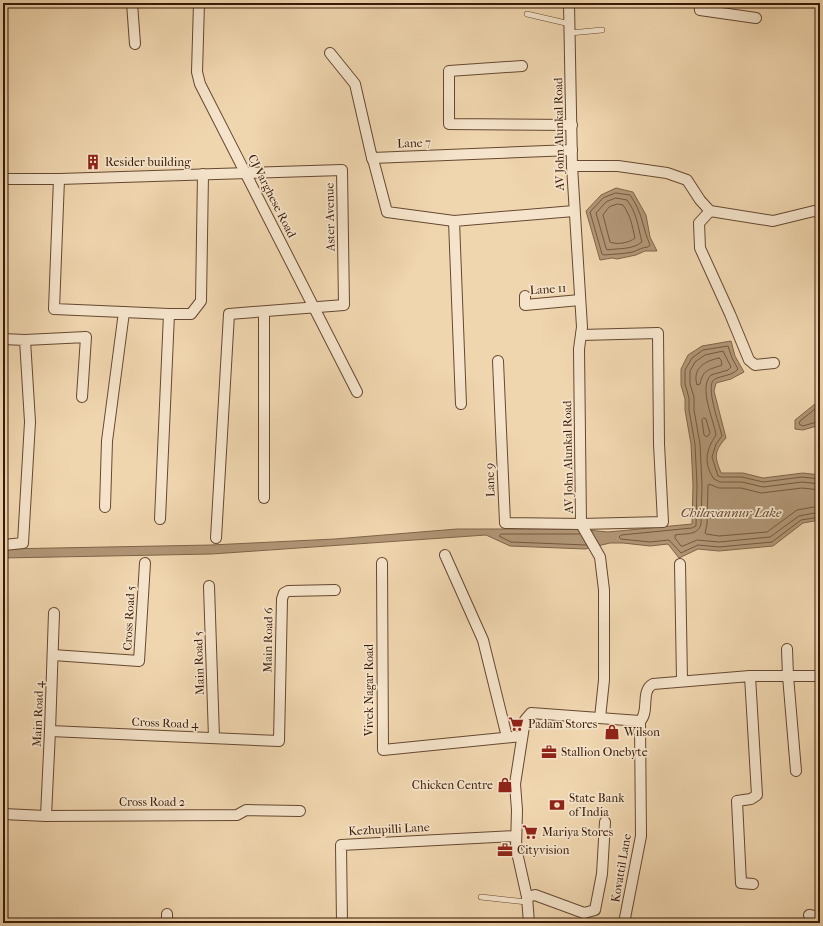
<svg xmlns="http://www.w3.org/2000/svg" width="823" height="926" font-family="'IM FELL French Canon',serif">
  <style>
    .water { fill: #b19676; stroke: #806449 }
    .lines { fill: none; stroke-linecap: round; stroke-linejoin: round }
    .shore { stroke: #74583e; stroke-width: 1 }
    .service-casing { stroke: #654830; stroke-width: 6 }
    .minor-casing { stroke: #654830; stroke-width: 12 }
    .service { stroke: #f5e4cb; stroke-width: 5 }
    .minor { stroke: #f5e4cb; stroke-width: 10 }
    .labels { text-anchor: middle; stroke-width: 3.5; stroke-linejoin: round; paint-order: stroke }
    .street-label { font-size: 12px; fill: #371906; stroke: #f5e4cb }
    .poi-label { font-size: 12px; fill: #371906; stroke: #f5e4cb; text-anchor: start }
    .water-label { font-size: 13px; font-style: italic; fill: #62452d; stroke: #f5e4cb }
  </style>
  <rect width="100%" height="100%" fill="#f0d6af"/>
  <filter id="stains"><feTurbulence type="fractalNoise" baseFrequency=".005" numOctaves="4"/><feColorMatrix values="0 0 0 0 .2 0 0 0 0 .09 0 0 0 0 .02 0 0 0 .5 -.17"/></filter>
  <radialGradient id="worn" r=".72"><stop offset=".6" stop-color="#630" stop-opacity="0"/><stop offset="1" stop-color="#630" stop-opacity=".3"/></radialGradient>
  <g class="water">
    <polygon points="616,188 633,192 646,215 650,237 657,251 645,251 636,255 617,259 612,258 600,260 586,211 601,195"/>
    <path d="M 731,341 L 735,356 L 744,372 L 731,379 L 716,383 L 714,391 L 726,438 C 713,452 715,457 721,473 L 743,473 L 763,478 L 803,473 L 820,475 L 820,520 L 803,523 L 773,546 L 719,551 L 698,549 L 679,558 L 668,544 L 650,546 L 623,543 L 610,543 L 585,549 L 510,546 L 486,535 L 212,554 L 3,558 L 3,549 L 211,545 L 335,539 L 457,529 L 575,529 L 608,532 L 692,524 L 693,485 L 691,444 L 685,410 L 685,399 L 681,385 L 681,369 L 688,355 L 702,346 Z"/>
    <polygon points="820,400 820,425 803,430 795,429 795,420"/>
  </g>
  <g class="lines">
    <g class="shore">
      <path d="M 616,193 L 630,195 C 643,213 642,227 650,245 L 648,247 C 643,247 638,250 633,252 C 623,254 614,254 604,255 L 602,254 L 590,212 L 603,198 Z"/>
      <path d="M 616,198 L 627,200 C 637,213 638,227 642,242 C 632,250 619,248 607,250 L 606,248 L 596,213 L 606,202 Z"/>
      <path d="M 618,204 L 623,205 C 631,216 632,226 635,238 C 629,243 617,245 610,242 L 603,215 L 609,207 Z"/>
      <path d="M 719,358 L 721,360 L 722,365 C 709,370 703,369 700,384 L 697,385 C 692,368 705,361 719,358 Z"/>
      <polyline points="820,405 800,421 799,424 803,426 820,421"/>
      <polygon points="704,418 706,419 710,433 707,437 704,435 702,420"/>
      <path d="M 820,479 L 802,477 L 763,482 L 742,477 L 721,477 L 718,476 L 712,457 L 716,444 L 722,436 C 720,426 704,384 715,379 C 723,375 732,376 738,369 L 732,358 L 728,346 L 703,350 L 692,358 L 685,370 L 685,384 L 689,398 L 689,410 L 695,444 L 697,485 L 696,526 L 692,528 L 621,535 L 619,537 L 621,539 L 650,542 L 669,540 L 681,553 L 698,545 L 719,547 L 772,542 L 801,520 L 820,517"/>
      <path d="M 820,484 L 802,482 L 763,487 L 742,482 L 720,482 L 714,479 C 703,463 706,450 716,435 C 714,420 698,388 711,375 L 728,370 L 731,367 L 723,351 L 705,355 L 695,362 L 690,371 L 690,384 L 694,397 L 694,410 L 700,444 L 702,485 L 701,524 C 698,536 685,533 675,535 L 675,538 L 681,546 L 683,546 L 697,540 L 719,542 L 770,537 L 799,516 L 820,512"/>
      <polyline points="820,490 802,488 761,493 741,488 719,488 709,484 708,486 707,524 705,533 706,534 719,536 767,532 797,510 820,506"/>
      <polyline points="580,534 501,534 499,536 511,542 586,545"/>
    </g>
    <g class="service-casing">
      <g id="service">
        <polyline points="527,14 570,24"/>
        <polyline points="570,33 602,30"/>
        <polyline points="481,897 527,902"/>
      </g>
    </g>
    <g class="minor-casing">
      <g id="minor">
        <polyline points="132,3 135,44"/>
        <polyline points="199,3 197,72 200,84 357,392"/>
        <polyline points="569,3 572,166 582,327 579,349 581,524 600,557 604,590 604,680 600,718"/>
        <polyline points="699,3 700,10 756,18"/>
        <polyline points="330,53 355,84 372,158 572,150"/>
        <polyline points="522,66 449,71 449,124 572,125"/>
        <polyline points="372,158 374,163 387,212 454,221"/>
        <polyline points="572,166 618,166 667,173 687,180 700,200 710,211 773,221 814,211 820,213"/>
        <polyline points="3,179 59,179 342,170 344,305 229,314 216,538"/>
        <polyline points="59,179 54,309 169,314 191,314 201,301 203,174"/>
        <polyline points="710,211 699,223 700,248 730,314 749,360 755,365 774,363"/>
        <polyline points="525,296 525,305 580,300"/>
        <polyline points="264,312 264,498"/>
        <polyline points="3,339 25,340 30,422 23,543 4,545 3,547"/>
        <polyline points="25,340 86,337 82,397"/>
        <polyline points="498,361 505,523 581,524 663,522 659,444 658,333 581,335"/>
        <polyline points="461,404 454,221 574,211"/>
        <polyline points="105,507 107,441 124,312"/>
        <polyline points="160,519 169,314"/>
        <polyline points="445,555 483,640 507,737"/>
        <polyline points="382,563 383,750 522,736"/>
        <polyline points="680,564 682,681"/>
        <polyline points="209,586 214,738"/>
        <polyline points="787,649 788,676 796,771"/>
        <polyline points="53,655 139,661 145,563"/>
        <polyline points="750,676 820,676"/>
        <polyline points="50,731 279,741 282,599 284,593 288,591 335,590"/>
        <polyline points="3,814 46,816 237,815 246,810 300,811"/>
        <polyline points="46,816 50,731 54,613"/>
        <polyline points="527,897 535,895 584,913 595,910 602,874 605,822"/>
        <polyline points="167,914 167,923"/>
        <polyline points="809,915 820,917"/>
        <polyline points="342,923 341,845 516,836"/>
        <path d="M 529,923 L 527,897 L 516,848 L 517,810 L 515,784 L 525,720 L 531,713 L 640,721 C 650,712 640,691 653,684 L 750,676 L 757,795 L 751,799 L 737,801 L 741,883 L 753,884"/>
        <polyline points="624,923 641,836 640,721"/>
      </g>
    </g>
    <use href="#service" class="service"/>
    <use href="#minor" class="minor"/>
  </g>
  <defs>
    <g id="building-bare" transform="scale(1.2)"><path d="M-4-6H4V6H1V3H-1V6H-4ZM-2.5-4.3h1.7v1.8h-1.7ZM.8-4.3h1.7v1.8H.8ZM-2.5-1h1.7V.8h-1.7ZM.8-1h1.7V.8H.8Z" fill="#8f2418" stroke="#f5e4cb" stroke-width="2.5" paint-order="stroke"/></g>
    <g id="supermarket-bare" transform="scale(1.2)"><path d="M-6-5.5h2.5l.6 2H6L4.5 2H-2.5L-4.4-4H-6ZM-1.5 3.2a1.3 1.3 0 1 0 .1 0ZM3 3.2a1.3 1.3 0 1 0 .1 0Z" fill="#8f2418" stroke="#f5e4cb" stroke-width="2.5" paint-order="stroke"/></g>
    <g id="shop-bare" transform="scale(1.2)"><path d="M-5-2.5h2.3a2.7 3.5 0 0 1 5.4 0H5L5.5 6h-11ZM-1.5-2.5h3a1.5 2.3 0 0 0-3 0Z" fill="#8f2418" stroke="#f5e4cb" stroke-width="2.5" paint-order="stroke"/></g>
    <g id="office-bare" transform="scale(1.2)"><path d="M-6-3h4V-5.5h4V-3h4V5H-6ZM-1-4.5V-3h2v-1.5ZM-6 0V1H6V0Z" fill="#8f2418" stroke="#f5e4cb" stroke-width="2.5" paint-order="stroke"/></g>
    <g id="bank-bare" transform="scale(1.2)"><path d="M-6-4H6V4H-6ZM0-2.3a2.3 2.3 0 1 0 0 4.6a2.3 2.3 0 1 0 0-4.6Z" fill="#8f2418" stroke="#f5e4cb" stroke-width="2.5" paint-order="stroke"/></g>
  </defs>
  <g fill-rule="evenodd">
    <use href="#building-bare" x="93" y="162"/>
    <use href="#supermarket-bare" x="516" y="724"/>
    <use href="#shop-bare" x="612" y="732"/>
    <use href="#office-bare" x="549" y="752"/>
    <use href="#shop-bare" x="505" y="785"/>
    <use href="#bank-bare" x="557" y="805"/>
    <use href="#supermarket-bare" x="530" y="832"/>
    <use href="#office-bare" x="505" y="850"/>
  </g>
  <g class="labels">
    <g class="street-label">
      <text transform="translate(559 134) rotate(-91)" y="4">AV John Alunkal Road</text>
      <text transform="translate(414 143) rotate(-2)" y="4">Lane 7</text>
      <text transform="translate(272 196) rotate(63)" y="4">CJ Varghese Road</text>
      <text transform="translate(330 217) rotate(-91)" y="4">Aster Avenue</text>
      <text transform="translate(548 289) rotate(-4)" y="4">Lane 11</text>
      <text transform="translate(568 457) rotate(-91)" y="4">AV John Alunkal Road</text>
      <text transform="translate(490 480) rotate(-92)" y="4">Lane 9</text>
      <text transform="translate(129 618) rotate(-87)" y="4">Cross Road 5</text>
      <text transform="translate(268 640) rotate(-89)" y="4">Main Road 6</text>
      <text transform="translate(199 663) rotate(-92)" y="4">Main Road 5</text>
      <text transform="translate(369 690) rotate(-90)" y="4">Vivek Nagar Road</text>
      <text transform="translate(38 714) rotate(-88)" y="4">Main Road 4</text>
      <text transform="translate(165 723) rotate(2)" y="4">Cross Road 4</text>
      <text x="152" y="806">Cross Road 2</text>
      <text transform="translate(389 829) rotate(-3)" y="4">Kezhupilli Lane</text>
      <text transform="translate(621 868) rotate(-80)" y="4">Kovattil Lane</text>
    </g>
    <g class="poi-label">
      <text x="105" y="166">Resider building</text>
      <text x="528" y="728">Padam Stores</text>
      <text x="624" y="736">Wilson</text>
      <text x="561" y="756">Stallion Onebyte</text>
      <text x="493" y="789" text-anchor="end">Chicken Centre</text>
      <text x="569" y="802">State Bank<tspan x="569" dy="14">of India</tspan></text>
      <text x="542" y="836">Mariya Stores</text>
      <text x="517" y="854">Cityvision</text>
    </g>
    <g class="water-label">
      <text x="731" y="517">Chilavannur Lake</text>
    </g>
  </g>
  <rect width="823" height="926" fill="none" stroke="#f0d6af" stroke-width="16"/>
  <rect x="4" y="4" width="815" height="918" fill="none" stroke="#371906" stroke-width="2"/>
  <rect x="8" y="8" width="807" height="910" fill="none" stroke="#371906"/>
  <rect width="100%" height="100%" filter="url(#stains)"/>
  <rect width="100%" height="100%" fill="url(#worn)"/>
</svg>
